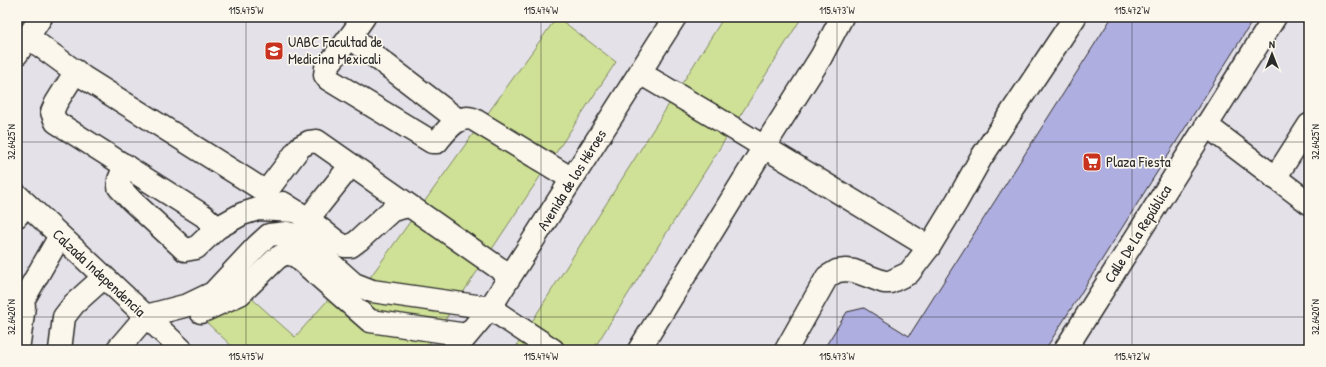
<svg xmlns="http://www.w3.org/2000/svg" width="1326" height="367" font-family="'Patrick Hand',sans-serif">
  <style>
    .green { fill: #cfe196; stroke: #7d8660 }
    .building { fill: #afaee0; stroke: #2b2b2b }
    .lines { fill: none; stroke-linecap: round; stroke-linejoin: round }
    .minor-casing { stroke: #2b2b2b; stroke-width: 25 }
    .major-casing { stroke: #2b2b2b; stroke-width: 25 }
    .minor { stroke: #fbf7ec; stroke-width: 22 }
    .major { stroke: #fbf7ec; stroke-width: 22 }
    .ticks { fill: none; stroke: #2b2b2b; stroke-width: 1; stroke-opacity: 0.45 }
    .labels { text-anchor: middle; stroke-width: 3.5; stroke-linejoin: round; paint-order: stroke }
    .poi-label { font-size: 15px; fill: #2b2b2b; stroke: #fbf7ec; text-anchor: start }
    .street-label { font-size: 15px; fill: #2b2b2b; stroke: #fbf7ec }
    .neatline { fill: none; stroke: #2b2b2b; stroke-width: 1.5 }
    .ticks-label { font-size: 10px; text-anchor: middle; fill: #2b2b2b }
  </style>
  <rect width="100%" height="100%" fill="#e4e1e8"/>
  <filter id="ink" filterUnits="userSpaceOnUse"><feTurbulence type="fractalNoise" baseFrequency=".025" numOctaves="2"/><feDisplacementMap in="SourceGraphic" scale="8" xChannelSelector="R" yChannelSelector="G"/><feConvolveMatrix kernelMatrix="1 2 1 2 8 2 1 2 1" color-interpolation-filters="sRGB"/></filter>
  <g filter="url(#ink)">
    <g class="green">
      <polygon points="557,17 616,62 425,350 236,350 204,320 250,297 295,337 342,284 356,297"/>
      <polygon points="724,17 802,17 593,350 514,350"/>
    </g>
    <polygon class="building" points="1112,17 1255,17 1045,350 823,350 847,312 864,308 909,336"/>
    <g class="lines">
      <g class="minor-casing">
        <g id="minor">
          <polyline points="28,37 83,77 266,192 300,147 309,142 317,141 510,276"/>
          <polyline points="350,37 364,17"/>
          <polyline points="17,54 41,17"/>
          <polyline points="76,71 56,103 52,112 56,122 204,216 217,228"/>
          <polyline points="640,73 713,116 929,247"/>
          <path d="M 458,120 L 350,37 L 326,68 L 325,75 L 328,79 L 432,142 L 437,142 C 446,131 458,114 473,119 L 572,179"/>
          <polyline points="1206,125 1309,203"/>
          <polyline points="125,165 119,180 119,187 131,200 185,250 196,248 217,228 242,214 258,209 295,211"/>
          <polyline points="1275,178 1309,125"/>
          <polyline points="283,203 308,219 337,242 344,246 351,246 359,240 392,210 408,206"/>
          <polyline points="17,216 26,204"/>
          <polyline points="308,219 351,165"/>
          <polyline points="17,300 22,302 24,306 18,350"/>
          <polyline points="22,302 60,236"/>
          <polyline points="201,312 240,294 277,258 286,253 296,256 370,321 467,335"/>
          <polyline points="60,350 64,317 74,304 104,277"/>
          <polyline points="117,350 146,316 188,305 213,293 257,246 269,235 287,233 300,236 354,284 372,291 490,308 553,350"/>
          <polyline points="453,350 464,339 490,308 675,17"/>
          <polyline points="639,350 764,147 821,57 842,17"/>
          <polyline points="786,350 827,277 837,271 846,270 854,271 884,282 890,282 909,273 929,247 957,201 981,158 1075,17"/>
          <polyline points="1065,350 1275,17"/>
        </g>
      </g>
      <g class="major-casing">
        <polyline id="major" points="17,195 182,350"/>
      </g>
      <use href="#minor" class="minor"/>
      <use href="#major" class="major"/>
    </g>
  </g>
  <path class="ticks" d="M 246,17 L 246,350M 541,17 L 541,350M 837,17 L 837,350M 1132,17 L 1132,350M 17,142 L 1309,142M 17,317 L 1309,317"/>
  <defs>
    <g id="university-square" transform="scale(1)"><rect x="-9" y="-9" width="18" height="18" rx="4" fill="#c8321e" stroke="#fbf7ec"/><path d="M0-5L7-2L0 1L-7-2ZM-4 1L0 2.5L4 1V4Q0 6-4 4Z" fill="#fff"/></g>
    <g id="supermarket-square" transform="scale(1)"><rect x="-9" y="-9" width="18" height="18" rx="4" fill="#c8321e" stroke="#fbf7ec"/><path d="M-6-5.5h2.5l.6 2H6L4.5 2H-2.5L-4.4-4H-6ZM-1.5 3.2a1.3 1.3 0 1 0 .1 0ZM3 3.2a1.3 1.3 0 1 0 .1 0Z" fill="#fff"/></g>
  </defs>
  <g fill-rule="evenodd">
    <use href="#university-square" x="274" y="51"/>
    <use href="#supermarket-square" x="1092" y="162"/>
  </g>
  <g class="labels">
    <g class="poi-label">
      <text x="288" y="47">UABC Facultad de<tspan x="288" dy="17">Medicina Mexicali</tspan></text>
      <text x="1106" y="167">Plaza Fiesta</text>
    </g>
    <g class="street-label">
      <text transform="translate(572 180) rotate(-58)" y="5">Avenida de los Héroes</text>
      <text transform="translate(1138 234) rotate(-58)" y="5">Calle De La República</text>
      <text transform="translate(99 273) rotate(43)" y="5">Calzada Independencia</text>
    </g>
  </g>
  <rect width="1326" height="367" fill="none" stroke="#fbf7ec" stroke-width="44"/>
  <g transform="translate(1272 54)" stroke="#fbf7ec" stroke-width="3" paint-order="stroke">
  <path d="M0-3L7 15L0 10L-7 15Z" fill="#2b2b2b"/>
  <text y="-6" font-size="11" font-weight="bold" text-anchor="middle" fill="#2b2b2b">N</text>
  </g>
  <rect x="22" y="22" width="1282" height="323" class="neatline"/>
  <g class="ticks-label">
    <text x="246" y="14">115.475°W</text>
    <text x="541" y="14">115.474°W</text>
    <text x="837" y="14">115.473°W</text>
    <text x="1132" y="14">115.472°W</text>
    <text transform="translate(11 142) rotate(-90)" y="4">32.6425°N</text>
    <text transform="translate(1315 142) rotate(-90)" y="4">32.6425°N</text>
    <text transform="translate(11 317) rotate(-90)" y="4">32.6420°N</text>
    <text transform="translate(1315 317) rotate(-90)" y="4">32.6420°N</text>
    <text x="246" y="360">115.475°W</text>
    <text x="541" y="360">115.474°W</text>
    <text x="837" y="360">115.473°W</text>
    <text x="1132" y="360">115.472°W</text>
  </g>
</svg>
